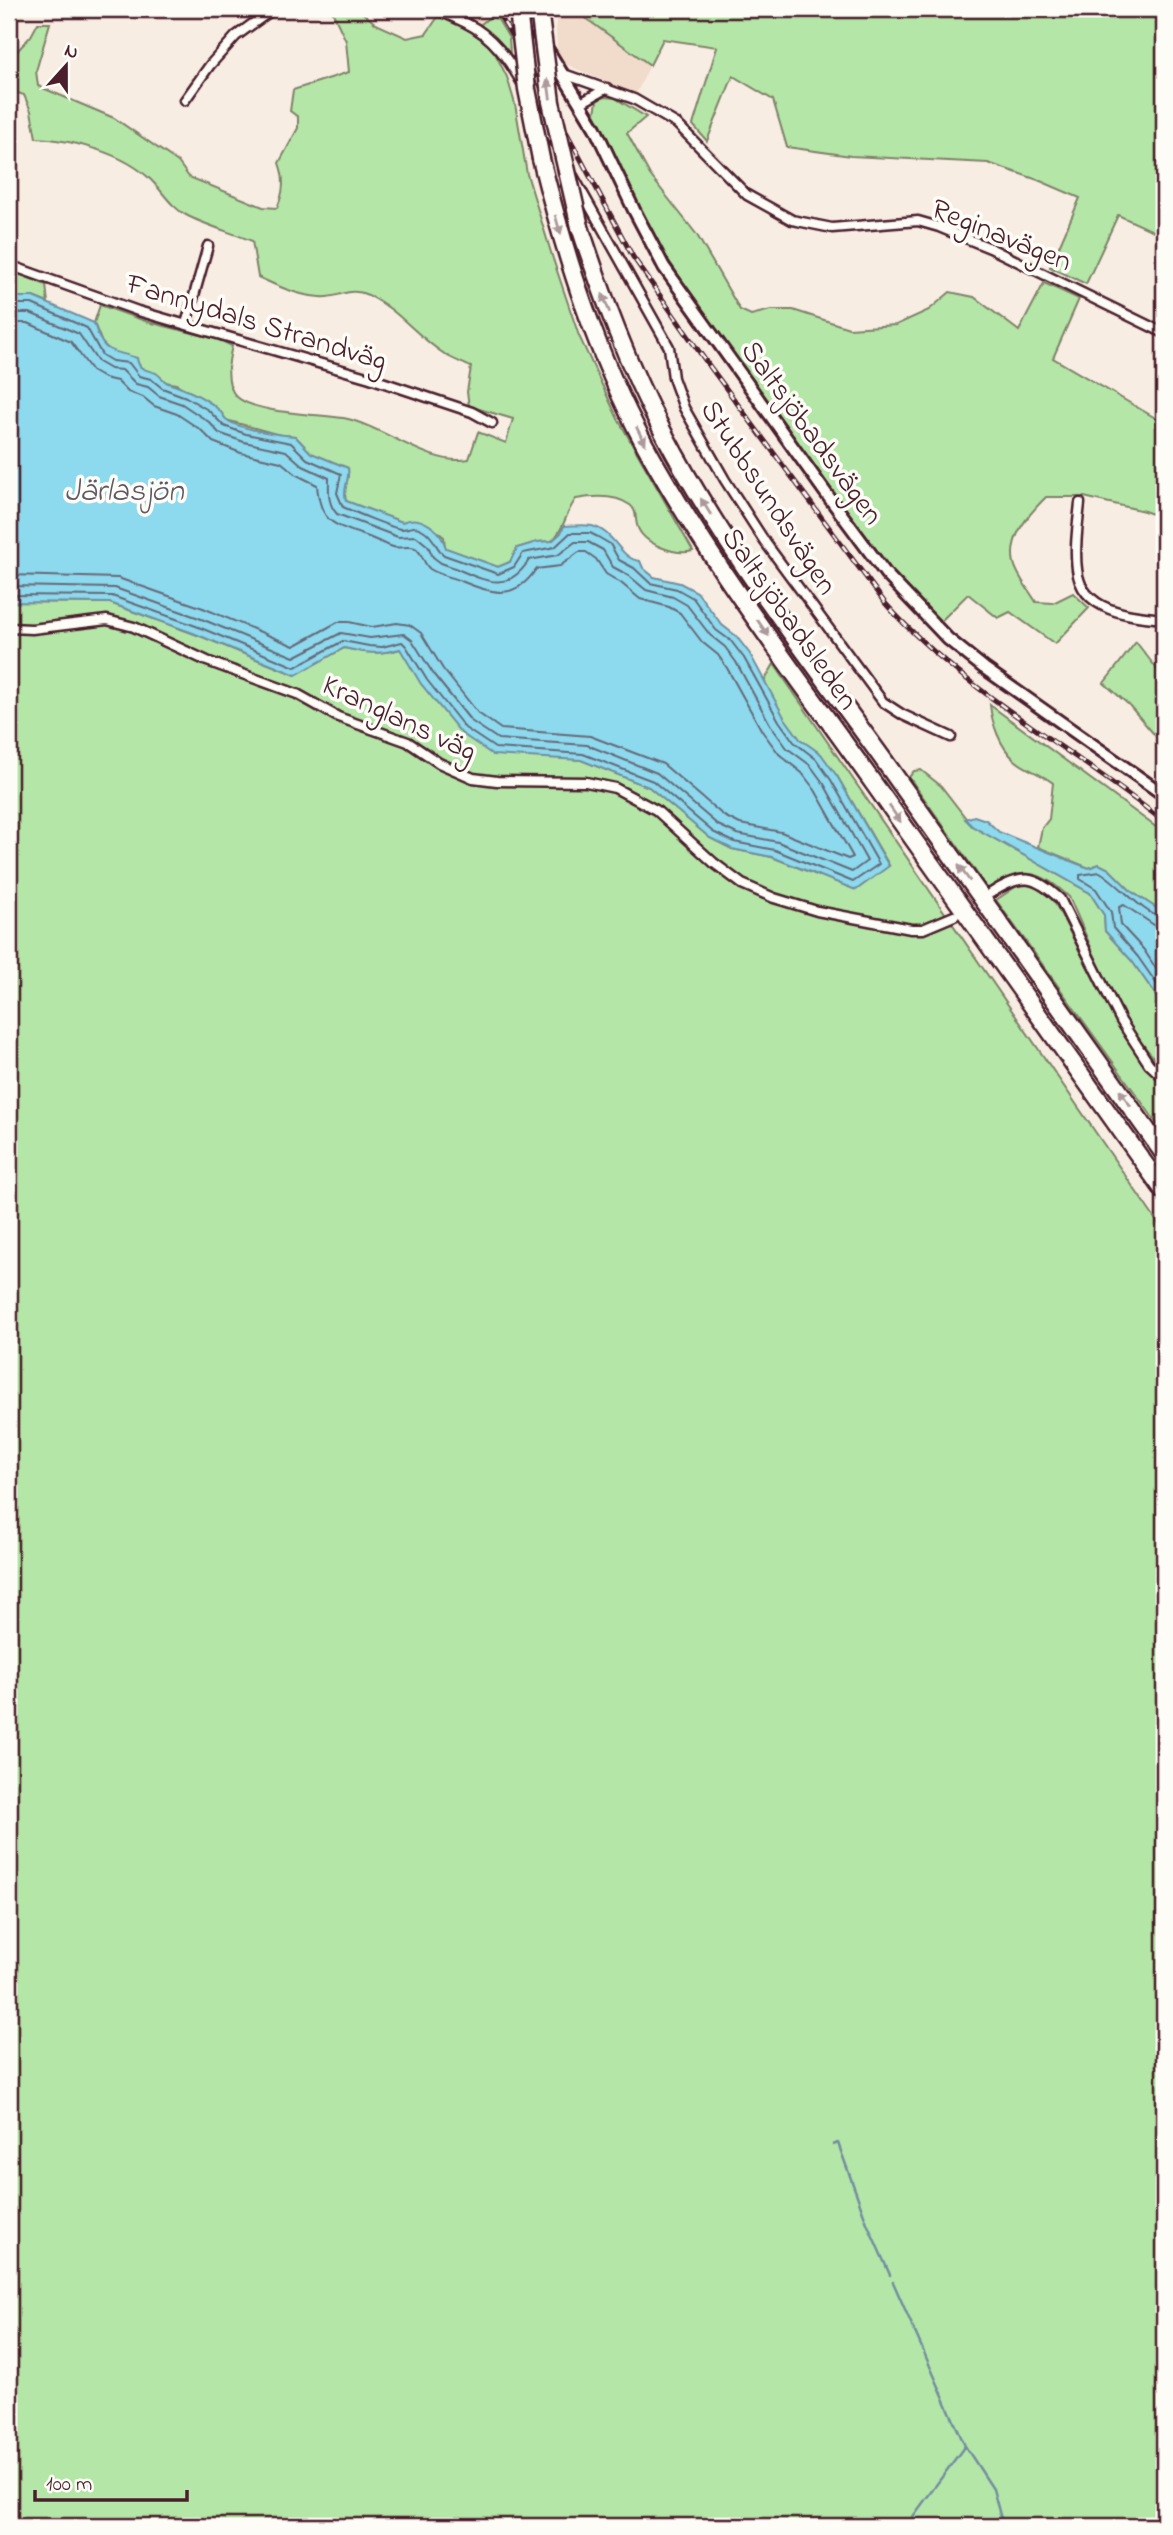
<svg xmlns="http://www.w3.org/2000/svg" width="1173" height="2535" font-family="'Indie Flower',sans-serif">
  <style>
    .built { fill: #f1dbcb }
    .green { fill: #b4e6a7; stroke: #7f8269; stroke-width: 2 }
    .water { fill: #8dd9ed; stroke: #728f9f; stroke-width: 2 }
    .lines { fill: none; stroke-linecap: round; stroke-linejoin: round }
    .shore { stroke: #656979; stroke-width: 2 }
    .stream { stroke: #728f9f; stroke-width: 2.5 }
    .minor-casing { stroke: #4a1f2b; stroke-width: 13 }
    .tertiary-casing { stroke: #4a1f2b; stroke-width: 16 }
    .motorway-casing { stroke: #4a1f2b; stroke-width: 21 }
    .minor { stroke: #fdfcf7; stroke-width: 8 }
    .tertiary { stroke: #fdfcf7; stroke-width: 10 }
    .motorway { stroke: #fdfcf7; stroke-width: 16 }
    .rail-casing { stroke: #4a1f2b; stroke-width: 5 }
    .rail { stroke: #fdfcf7; stroke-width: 2.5; stroke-dasharray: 8; stroke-linecap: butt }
    .motorway-bridge-casing { stroke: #4a1f2b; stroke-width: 21; stroke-linecap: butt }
    .motorway-bridge { stroke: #fdfcf7; stroke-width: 16 }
    .oneway { fill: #ac999b }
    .labels { text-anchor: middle; stroke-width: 7; stroke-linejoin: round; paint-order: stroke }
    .street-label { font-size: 30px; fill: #4a1f2b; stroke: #fdfcf7 }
    .water-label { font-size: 32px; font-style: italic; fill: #5e5765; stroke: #fdfcf7 }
  </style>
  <rect width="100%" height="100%" fill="#f8ede3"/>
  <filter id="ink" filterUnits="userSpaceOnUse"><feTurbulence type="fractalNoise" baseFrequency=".0143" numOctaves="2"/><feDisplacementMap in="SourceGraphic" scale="14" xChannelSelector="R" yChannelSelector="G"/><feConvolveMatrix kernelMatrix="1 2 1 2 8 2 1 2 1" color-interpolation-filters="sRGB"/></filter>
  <g filter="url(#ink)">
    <g class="built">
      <polygon points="449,9 505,9 509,38 494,14 480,25"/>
      <polygon points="558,9 573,9 650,65 636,94 558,61 556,32"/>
    </g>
    <g class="green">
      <path d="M 331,9 L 358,9 L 376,24 L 407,38 L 426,34 L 440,14 L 470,27 L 492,47 L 507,77 L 515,104 L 527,174 L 553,259 L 579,336 L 618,419 L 693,551 C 676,556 642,544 637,525 C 635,518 637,510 630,505 C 615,494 593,496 576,499 C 565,513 565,529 552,541 L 537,542 L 517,548 L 510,562 L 498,567 L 445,548 L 444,537 L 434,529 L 402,522 L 346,501 C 342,488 350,481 348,468 L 311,453 L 295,436 L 280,435 L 226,420 L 212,404 L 176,384 L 165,382 C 158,372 149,374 141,368 C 134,363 128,358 121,354 L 114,354 L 102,343 L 94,323 L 100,305 L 148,322 L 217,339 L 232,346 C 228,362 224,385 237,397 C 256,414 322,414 348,419 C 386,428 431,467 469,459 L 478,432 L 506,443 L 513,419 L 469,406 L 467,392 L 471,367 C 463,363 454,360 446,355 C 418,338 398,309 368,295 C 348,286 339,299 320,297 C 299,296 277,286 258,277 L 252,241 C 231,232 207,226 186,215 C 171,207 163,192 151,180 C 124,153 73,140 36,138 L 31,111 L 24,95 L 9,90 L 9,60 L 31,36 L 38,23 L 50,23 L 36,71 L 38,86 L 114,118 L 178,162 L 189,177 L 263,207 L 277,208 C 284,192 285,179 279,163 L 298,128 L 298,117 L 290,111 L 293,90 L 349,72 L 346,41 Z"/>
      <polygon points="573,9 1164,9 1164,236 1118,215 1086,284 1050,267 1080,198 1038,180 988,163 851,156 787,147 773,100 733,76 707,141 693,125 717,47 663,39 650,65"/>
      <polygon points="494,13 509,38 510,54 480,25"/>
      <path d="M 604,97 L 615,98 L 646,117 L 627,133 L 650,175 L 697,235 L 740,310 L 751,315 L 771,310 L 793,310 L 849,328 L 896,325 L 929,310 L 950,292 L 974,297 L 1019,331 L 1044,283 L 1079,299 L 1053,358 L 1164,423 L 1164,518 L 1144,511 L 1084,497 L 1046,497 C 1029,514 1008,537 1014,563 C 1017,576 1029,590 1036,602 L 1053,603 L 1073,593 L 1089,608 L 1055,644 L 1010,612 L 998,618 L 968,594 L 940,622 L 886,566 L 801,450 L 688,289 L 656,242 L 595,113 L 597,101 Z"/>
      <polygon points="9,270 46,285 48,303 33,297 9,297"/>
      <path d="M 9,602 L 110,603 L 200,636 L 295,675 L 344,648 C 365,653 379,655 400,649 L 550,757 L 581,760 L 649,787 L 710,838 L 732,849 L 772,857 L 819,876 L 889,865 L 837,776 L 775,720 L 762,685 L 774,664 L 1164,1232 L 1164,2526 L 9,2526 Z"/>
      <polygon points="1136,642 1164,678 1164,746 1129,705 1104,683"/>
      <path d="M 990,705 L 1164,833 L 1164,913 L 1132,892 L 1109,869 L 1099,864 L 1089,868 L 1038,847 L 1042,828 L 1049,819 L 1053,783 C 1041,773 1026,770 1015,760 C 1000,747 992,724 990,705 Z"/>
      <path d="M 921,770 L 941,786 L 972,826 L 1090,893 L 1104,915 L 1105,931 L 1132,961 L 1155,994 L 1164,1016 L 1164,1068 C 1120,1028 1094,951 1069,897 C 1039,868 1023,867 988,889 L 909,777 L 914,771 Z"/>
      <polygon points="1028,885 1043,890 1055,903 1116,1022 1145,1067 1164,1083 1164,1133 996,900 1017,886"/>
    </g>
    <g class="water">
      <path d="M 9,297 L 33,297 L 94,323 C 103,355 110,349 137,358 C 139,371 146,369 156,373 C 161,376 163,381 168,383 C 186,389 206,397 220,411 C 223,414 224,418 227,420 C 239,429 279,435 295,436 L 311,453 L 348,468 C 350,481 342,488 346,501 L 402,522 C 421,513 441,530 446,548 L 498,567 L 510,562 L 517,548 L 537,542 L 552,541 L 561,533 L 564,526 C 572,526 583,524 592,526 C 616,532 619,559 640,561 L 643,568 L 654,577 L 680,583 L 697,592 L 722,625 L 736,636 L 750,654 L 784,717 L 800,739 L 821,754 L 837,776 L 889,866 L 856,890 L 772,857 L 732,849 L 710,838 L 649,787 L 581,760 L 493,755 L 461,733 L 421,684 L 400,649 C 379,655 365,653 344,648 L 296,675 L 193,633 L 110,603 L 9,602 Z"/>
      <polygon points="974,816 986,820 999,832 1078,864 1089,868 1099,864 1109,869 1132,892 1164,913 1164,1016 1155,994 1132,961 1105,931 1104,915 1090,893 972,826 965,819"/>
    </g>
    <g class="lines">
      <g class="shore">
        <path d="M 9,304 L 32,304 L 87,328 L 102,355 L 112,361 L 129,363 L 139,376 L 151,379 L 162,388 L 186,397 L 208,410 L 224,426 L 246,434 L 291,443 L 307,459 L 341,474 L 337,493 L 343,507 C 352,511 392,528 401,529 C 410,529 413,524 423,530 C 435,537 435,548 444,555 L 498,574 L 514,567 L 523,553 L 555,547 L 570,533 L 590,533 L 598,537 L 610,544 L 619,560 L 634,568 L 650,583 L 677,589 L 693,598 L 716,630 L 731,641 L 744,658 L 779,721 L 794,742 L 816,759 L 831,780 L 879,864 L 853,882 L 775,850 L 734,842 L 713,832 L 653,781 L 583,754 L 495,748 L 465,728 L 427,680 L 406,646 L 402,642 L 382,647 L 369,646 L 343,641 L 295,667 L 196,626 L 112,596 L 9,595"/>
        <path d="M 9,313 L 30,313 L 79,334 L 98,362 L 110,369 L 122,370 L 136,384 L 148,387 L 159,396 L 182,404 L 209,422 L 219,433 L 244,442 L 286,451 L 303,466 L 329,478 C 329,491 327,503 337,514 L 398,537 L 416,536 L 428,546 L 433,557 L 441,563 C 476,574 504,600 529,560 L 558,555 L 575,542 L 588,542 L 603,550 L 613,567 L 628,575 L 646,590 L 673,597 L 687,605 L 710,635 L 725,647 L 736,662 L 771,726 L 787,748 L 810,765 L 824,784 L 867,861 L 852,872 L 778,842 L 737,834 L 718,825 L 657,773 L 587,745 L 498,739 L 471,721 L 434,675 L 412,640 L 404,634 L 370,638 L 341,633 L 294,657 L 199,618 L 115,588 L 9,586"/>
        <path d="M 9,323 L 28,323 L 71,342 L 92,371 L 104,378 L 117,381 L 128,392 L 143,397 L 154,406 L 177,414 L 201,430 L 213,442 L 241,453 L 281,462 L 297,475 L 317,485 C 320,521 331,524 363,535 C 373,538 383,544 393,547 C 400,549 409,545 415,548 C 422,551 423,564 430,569 C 439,575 451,577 461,581 C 491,593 515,602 536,569 L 560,566 L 579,552 L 586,552 L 596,559 L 606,574 L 621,583 L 640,599 L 669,607 L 680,613 L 702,642 L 718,655 L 727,668 L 762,731 L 779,754 L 802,773 L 815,790 L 853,857 L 848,859 L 781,832 L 740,824 L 724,816 L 663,764 L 590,736 L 501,729 L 478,713 L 443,669 L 421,633 L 410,625 L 397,623 L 372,627 L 349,622 L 338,622 L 294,646 L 203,608 L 118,578 L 9,575"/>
        <path d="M 1164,918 C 1143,915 1118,882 1100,872 L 1080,875 L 1080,879 L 1096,889 L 1111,912 L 1113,928 L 1138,957 L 1161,990 L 1164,999"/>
        <polyline points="1164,927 1154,925 1124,905 1119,907 1121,925 1144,950 1164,981"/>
      </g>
      <g class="stream">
        <polyline points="833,2145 838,2143 867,2223 890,2275"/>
        <polyline points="893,2282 965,2446 993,2489 1003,2526"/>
        <polyline points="906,2526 964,2447"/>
      </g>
      <g class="minor-casing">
        <g id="minor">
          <path d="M 435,9 C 446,14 456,18 466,23 C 493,36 509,60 523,85"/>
          <polyline points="564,74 634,99 677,124 747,195 792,220 832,228 918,221 939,227 990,248 1164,333"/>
          <polyline points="185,100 210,65 236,36 273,9"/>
          <polyline points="581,103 607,88"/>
          <polyline points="536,109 555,143"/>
          <polyline points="573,176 669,347 673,378 684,408 725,480 765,542 883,702 903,715 951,737"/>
          <polyline points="9,265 138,311 370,378 472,412 492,423"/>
          <polyline points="186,324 208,246"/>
          <path d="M 1080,503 C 1078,524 1074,548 1077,569 C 1081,612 1131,616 1164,619"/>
          <polyline points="9,628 32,629 107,620 134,627 207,661 297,694 338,717 408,742 439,763 473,778 497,781 586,782 615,788 656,810 714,863 742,884 774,898 817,911 911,929 923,929 954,916"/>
          <path d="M 991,893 C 1022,873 1034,875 1060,899 L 1121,1021 L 1149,1064 L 1164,1078"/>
        </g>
      </g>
      <g class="tertiary-casing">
        <polyline id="tertiary" points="523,9 595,128 634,210 664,267 825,492 886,574 948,639 984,668 1164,795"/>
      </g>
      <g class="motorway-casing">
        <g id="motorway">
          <path d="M 541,159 C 566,259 596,354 645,445 C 710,564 795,673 874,784 C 971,920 1067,1055 1164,1191"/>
          <path d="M 580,227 C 603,297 628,366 663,432 C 724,549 808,655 885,762 C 978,892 1071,1023 1164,1154"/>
        </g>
      </g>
      <use href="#minor" class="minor"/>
      <use href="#tertiary" class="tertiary"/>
      <use href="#motorway" class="motorway"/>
      <g class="rail-casing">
        <path id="rail" d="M 496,9 L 553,107 L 633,257 L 705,360 L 885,603 C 964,693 1072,747 1164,822"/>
      </g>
      <use href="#rail" class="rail"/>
      <g class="motorway-bridge-casing">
        <g id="motorway-bridge">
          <polyline points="518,9 527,89 541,159"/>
          <polyline points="539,9 551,102 580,227"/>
        </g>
      </g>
      <use href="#motorway-bridge" class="motorway-bridge"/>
    </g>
    <defs><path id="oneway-solid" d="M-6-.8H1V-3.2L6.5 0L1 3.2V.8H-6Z" transform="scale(1.75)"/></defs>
    <g class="oneway">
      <use href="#oneway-solid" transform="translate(549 89) rotate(-98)"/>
      <use href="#oneway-solid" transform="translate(558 225) rotate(74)"/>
      <use href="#oneway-solid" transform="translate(606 303) rotate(-111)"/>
      <use href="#oneway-solid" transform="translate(641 436) rotate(63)"/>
      <use href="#oneway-solid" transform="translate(706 507) rotate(-122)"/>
      <use href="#oneway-solid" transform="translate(763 628) rotate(55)"/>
      <use href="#oneway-solid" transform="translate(895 814) rotate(55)"/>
      <use href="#oneway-solid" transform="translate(964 873) rotate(-126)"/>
      <use href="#oneway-solid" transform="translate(1125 1098) rotate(-125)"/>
    </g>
  </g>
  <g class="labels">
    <g class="street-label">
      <text transform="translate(1002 234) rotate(22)" y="10">Reginavägen</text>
      <text transform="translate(257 321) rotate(17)" y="10">Fannydals Strandväg</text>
      <text transform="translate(813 432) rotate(54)" y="10">Saltsjöbadsvägen</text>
      <text transform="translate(770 497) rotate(57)" y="10">Stubbsundsvägen</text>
      <text transform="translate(791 618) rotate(55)" y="10">Saltsjöbadsleden</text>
      <text transform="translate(400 717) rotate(25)" y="10">Kranglans väg</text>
    </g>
    <g class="water-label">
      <text x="124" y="500">Järlasjön</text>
    </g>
  </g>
  <rect width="1173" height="2535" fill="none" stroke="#fdfcf7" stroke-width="35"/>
  <rect x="18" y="18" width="1138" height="2500" fill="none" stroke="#4a1f2b" stroke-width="2.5" filter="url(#ink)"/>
  <g transform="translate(66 66) rotate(21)" stroke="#fdfcf7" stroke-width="5" paint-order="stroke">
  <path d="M0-5L12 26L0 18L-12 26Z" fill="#4a1f2b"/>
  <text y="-10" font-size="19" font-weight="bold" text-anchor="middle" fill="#4a1f2b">N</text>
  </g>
  <path d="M35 2490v10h152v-10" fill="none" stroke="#4a1f2b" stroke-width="3.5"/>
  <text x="46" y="2490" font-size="21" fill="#4a1f2b" stroke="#fdfcf7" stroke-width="5" paint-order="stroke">100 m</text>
</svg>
